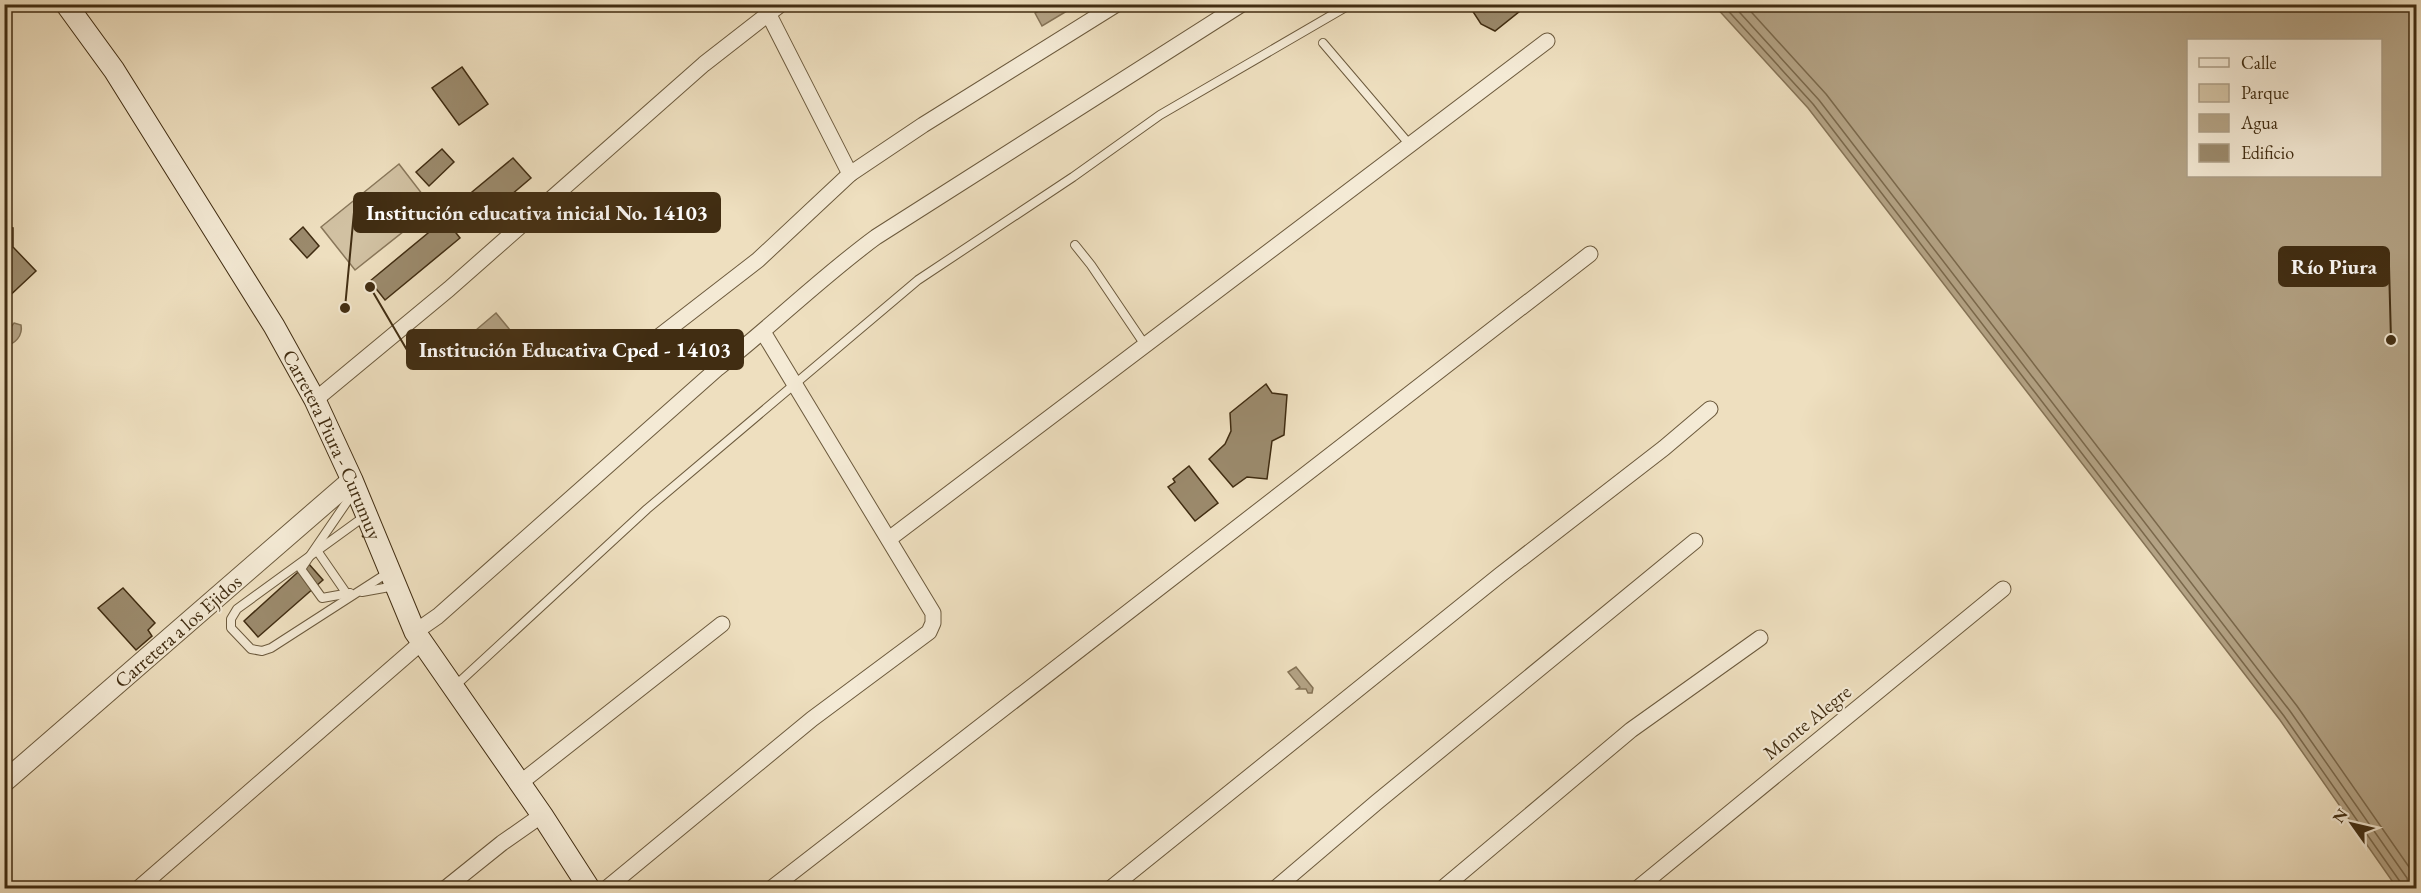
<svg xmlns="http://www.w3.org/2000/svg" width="2421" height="893" font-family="'EB Garamond',serif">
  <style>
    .green { fill: #d1c1a2; stroke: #89775a; stroke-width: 1.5 }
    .water { fill: #b3a284; stroke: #857356; stroke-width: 1.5; fill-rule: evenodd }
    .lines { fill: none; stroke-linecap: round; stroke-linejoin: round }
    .shore { stroke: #7a684b; stroke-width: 1.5 }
    .building { fill: #9b8a6c; stroke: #412d12; stroke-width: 1.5 }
    .service-casing { stroke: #6c5a3d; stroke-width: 10 }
    .minor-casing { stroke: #6c5a3d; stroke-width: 17 }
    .tertiary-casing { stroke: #6c5a3d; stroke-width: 22 }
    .secondary-casing { stroke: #412d12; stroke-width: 23 }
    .service { stroke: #f4ead5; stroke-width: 8 }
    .minor { stroke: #f4ead5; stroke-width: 15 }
    .tertiary { stroke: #f4ead5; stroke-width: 20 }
    .secondary { stroke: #f4ead5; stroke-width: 21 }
    .labels { text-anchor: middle; stroke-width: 4.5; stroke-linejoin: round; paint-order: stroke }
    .street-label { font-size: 20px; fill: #412d12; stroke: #f4ead5 }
    .leader { fill: none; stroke: #412d12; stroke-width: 2 }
    .callout-dot { fill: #412d12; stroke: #f4ead5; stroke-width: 2 }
    .callout { fill: #412d12; stroke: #412d12; stroke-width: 2 }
    .callout-label { font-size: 21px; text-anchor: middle; font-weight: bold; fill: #fff }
  </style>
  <rect width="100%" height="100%" fill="#eedfbf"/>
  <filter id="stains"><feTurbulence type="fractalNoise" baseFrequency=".00333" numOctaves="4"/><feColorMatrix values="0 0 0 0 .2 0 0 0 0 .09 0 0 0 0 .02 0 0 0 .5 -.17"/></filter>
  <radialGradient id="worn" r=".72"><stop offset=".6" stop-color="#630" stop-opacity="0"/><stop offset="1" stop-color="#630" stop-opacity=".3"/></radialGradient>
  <polygon class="green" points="399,164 433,208 355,270 321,227"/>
  <g class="water">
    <polygon points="1048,5 1063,5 1067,11 1042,26 1035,13"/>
    <path d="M 1714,5 L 2416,5 L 2416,888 L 2397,888 L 2280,720 L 1808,108 ZM 2380,40 L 2380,176 L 2188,176 L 2188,40 Z"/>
    <polygon points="496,313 510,330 490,347 476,330"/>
    <path d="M 14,323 L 21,325 C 23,336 15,344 5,346 L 5,332 L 9,330 Z"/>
    <polygon points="1296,667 1313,688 1312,693 1308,693 1306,689 1297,689 1300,687 1288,672"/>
  </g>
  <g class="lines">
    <g class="shore">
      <polyline points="1722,4 1813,104 2284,716 2401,883 2402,888"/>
      <polyline points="1732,4 1819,100 2290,711 2407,878 2409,888"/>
      <polyline points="1744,4 1826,94 2297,706 2416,877"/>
    </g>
  </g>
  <g class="building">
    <polygon points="1468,4 1515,4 1520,11 1495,31 1481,24"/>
    <polygon points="462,67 488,104 459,125 432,88"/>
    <polygon points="442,149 454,162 429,186 416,172"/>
    <polygon points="513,158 531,178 467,232 449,211"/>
    <polygon points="445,219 460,238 385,300 370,281"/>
    <polygon points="4,227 13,228 13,247 36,271 4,301"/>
    <polygon points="303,227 319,246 307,258 290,239"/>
    <polygon points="1266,384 1272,393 1287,395 1284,435 1272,441 1267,479 1247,477 1233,487 1209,459 1225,444 1231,431 1230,413"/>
    <polygon points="1189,466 1218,503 1195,521 1168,487 1175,482 1173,479"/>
    <polygon points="308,563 323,580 258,637 244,621"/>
    <polygon points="123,588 155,623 148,630 152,636 136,650 98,608"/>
  </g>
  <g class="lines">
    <g class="service-casing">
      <g id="service">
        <polyline points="1323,43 1410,145"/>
        <polyline points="1075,245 1091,265 1145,345"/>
        <polyline points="365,516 237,609 231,619 231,628 251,649 262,651 271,648 389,572"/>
        <polyline points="318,552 349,597"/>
        <polyline points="362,592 395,586"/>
        <polyline points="350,593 322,598 301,569 353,493"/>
        <polyline points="455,686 647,509 918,280 1073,177 1160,115 1351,4"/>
      </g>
    </g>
    <g class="minor-casing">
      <g id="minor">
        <polyline points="768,13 850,174"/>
        <polyline points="652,342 758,260 850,174 923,125 1117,4"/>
        <polyline points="315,400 449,289 704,64 781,4"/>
        <polyline points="889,539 1547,41"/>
        <path d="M 415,632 L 438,616 L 718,368 C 772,326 820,278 876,237 L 1242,4"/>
        <polyline points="520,783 722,624"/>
        <polyline points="139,888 422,642"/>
        <polyline points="446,888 502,843 542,815"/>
        <polyline points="607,888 812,719 929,632 933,623 933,613 763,332"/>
        <polyline points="772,888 1590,254"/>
        <polyline points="1111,888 1500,575 1664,448 1710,409"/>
        <polyline points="1276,888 1377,802 1695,541"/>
        <polyline points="1443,888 1631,730 1760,638"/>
        <polyline points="1638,888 2003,589"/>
      </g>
    </g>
    <g class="tertiary-casing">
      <polyline id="tertiary" points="4,782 352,480"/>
    </g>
    <g class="secondary-casing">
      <g id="secondary">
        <path id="s1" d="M 66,4 L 114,70 L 274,326 L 315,400 L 352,480 L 415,632 L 542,815 L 589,888"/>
      </g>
    </g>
    <use href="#service" class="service"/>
    <use href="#minor" class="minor"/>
    <use href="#tertiary" class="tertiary"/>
    <use href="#secondary" class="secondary"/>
  </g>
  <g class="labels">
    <g class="street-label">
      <text dy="7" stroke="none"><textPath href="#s1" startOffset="516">Carretera Piura - Curumuy</textPath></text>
      <text transform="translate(178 631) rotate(-41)" y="7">Carretera a los Ejidos</text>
      <text transform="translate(1807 722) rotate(-39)" y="7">Monte Alegre</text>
    </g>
  </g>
  <path class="leader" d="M345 308L354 212M2391 340L2389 266M370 287L407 350"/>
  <g class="callout-dot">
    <circle cx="345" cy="308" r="6"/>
    <circle cx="2391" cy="340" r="6"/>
    <circle cx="370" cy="287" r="6"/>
  </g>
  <g class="callout">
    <rect x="354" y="193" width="366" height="39" rx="6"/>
    <rect x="2279" y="247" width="110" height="39" rx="6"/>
    <rect x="407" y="330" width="336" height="39" rx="6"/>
  </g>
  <g class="callout-label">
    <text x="537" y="220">Institución educativa inicial No. 14103</text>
    <text x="2334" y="274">Río Piura</text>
    <text x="575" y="357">Institución Educativa Cped - 14103</text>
  </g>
  <rect width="2421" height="893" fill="none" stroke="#eedfbf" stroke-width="24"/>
  <rect x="6" y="6" width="2409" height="881" fill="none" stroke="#412d12" stroke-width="3"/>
  <rect x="12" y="12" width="2397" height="869" fill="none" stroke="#412d12" stroke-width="1.5"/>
  <rect x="2187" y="39" width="195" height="138" fill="#f4ead5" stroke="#ac9e87" stroke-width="1.5"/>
  <rect x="2199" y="58" width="30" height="9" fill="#f4ead5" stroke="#ac9e87" stroke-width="1.5"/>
  <text x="2241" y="69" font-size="18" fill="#412d12">Calle</text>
  <rect x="2199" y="84" width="30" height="18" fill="#d1c1a2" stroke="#ac9e87" stroke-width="1.5"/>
  <text x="2241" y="99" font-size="18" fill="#412d12">Parque</text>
  <rect x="2199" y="114" width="30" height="18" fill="#b3a284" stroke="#ac9e87" stroke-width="1.5"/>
  <text x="2241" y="129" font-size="18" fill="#412d12">Agua</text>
  <rect x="2199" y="144" width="30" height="18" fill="#9b8a6c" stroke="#ac9e87" stroke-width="1.5"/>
  <text x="2241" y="159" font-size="18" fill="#412d12">Edificio</text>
  <g transform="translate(2352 824) rotate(304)" stroke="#f4ead5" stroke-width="4.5" paint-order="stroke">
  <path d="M0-4.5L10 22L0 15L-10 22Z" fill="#412d12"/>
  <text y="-9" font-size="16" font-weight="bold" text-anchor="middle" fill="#412d12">N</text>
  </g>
  <rect width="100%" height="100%" filter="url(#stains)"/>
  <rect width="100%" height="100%" fill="url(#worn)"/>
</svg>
